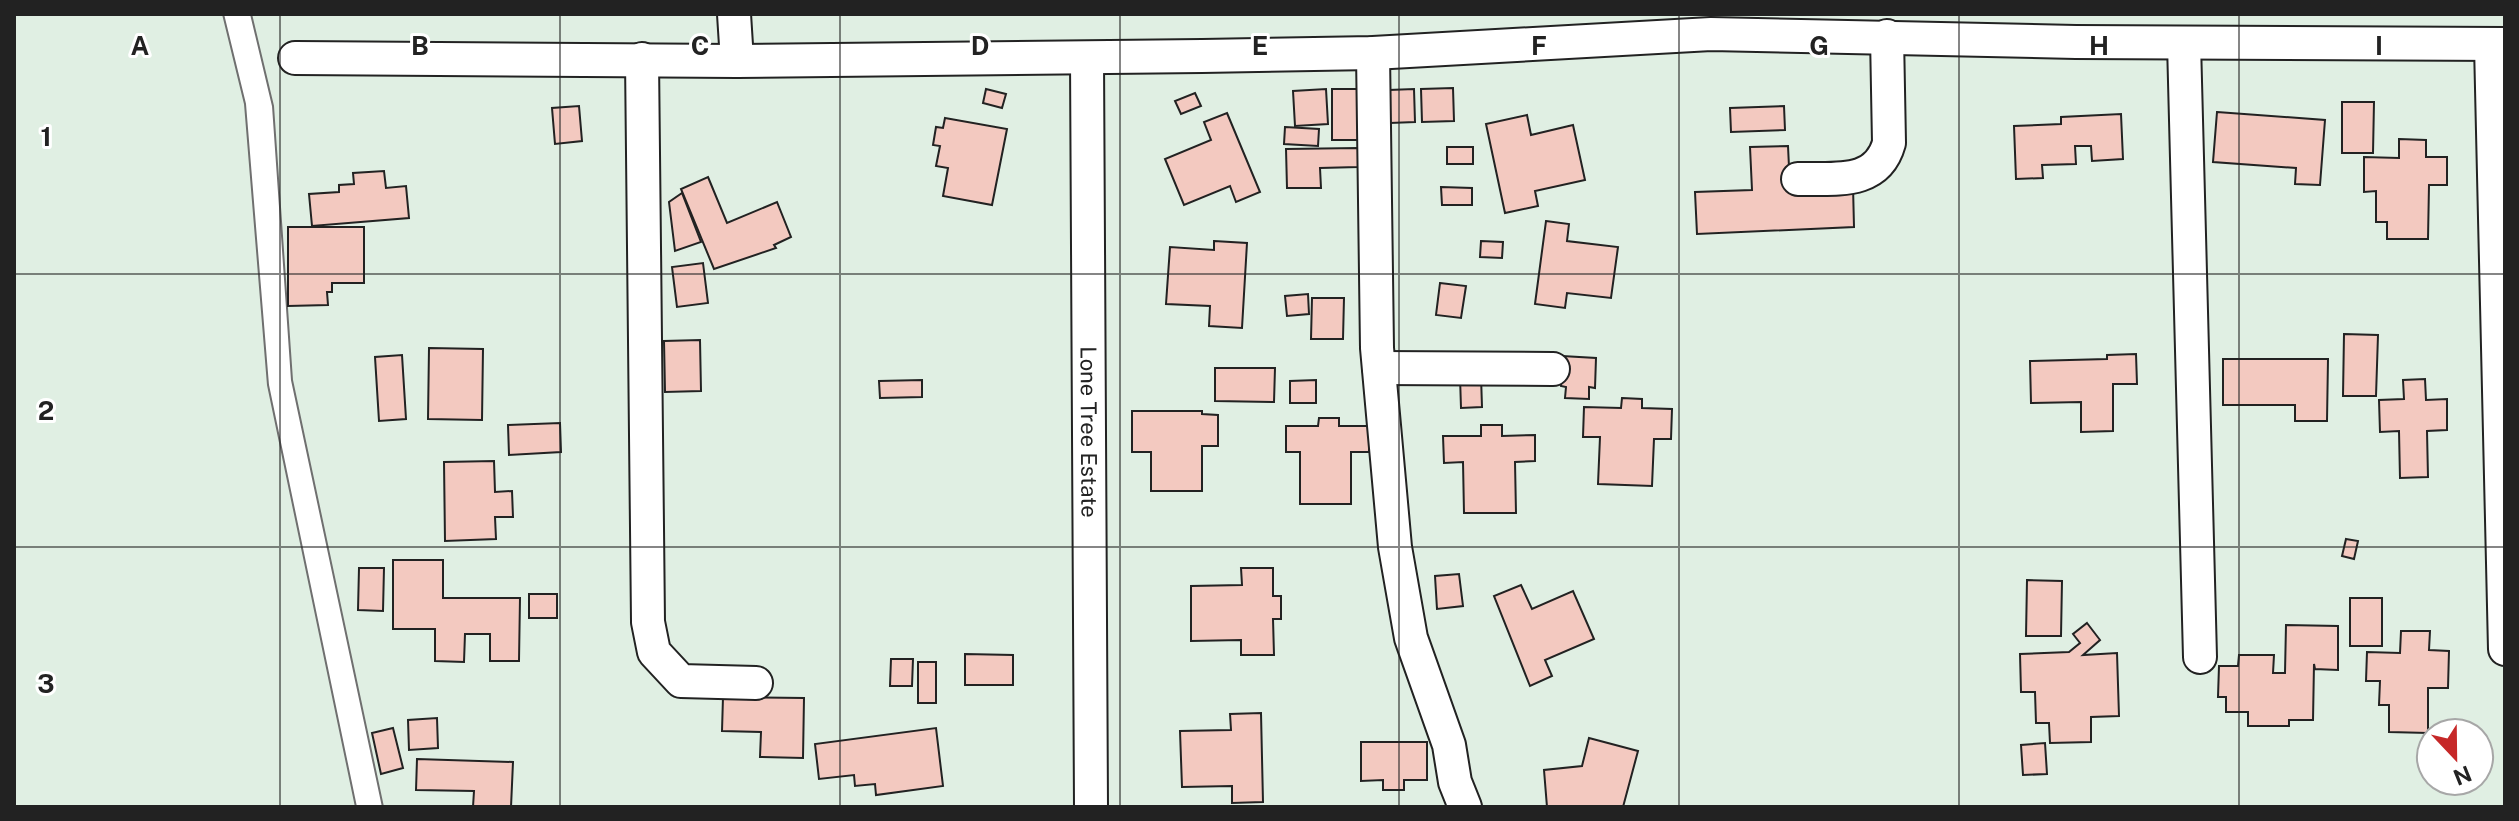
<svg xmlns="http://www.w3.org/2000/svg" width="2519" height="821" font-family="'Public Sans',sans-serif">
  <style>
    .green { fill: #e0efe3; stroke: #6f6f6f; stroke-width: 2; fill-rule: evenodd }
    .building { fill: #f3c9c0; stroke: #222; stroke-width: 2 }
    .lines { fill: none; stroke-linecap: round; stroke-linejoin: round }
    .minor-casing { stroke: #222; stroke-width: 36 }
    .minor { stroke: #fff; stroke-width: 32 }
    .grid { fill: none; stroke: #222; stroke-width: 2; stroke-opacity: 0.55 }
    .labels { text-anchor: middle; stroke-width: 6; stroke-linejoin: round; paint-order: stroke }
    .street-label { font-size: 22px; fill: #222; stroke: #fff }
    .grid-label { font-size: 26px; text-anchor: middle; font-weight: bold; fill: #222; stroke: #fff; stroke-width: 6; stroke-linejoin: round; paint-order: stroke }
  </style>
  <rect width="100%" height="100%" fill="#fff"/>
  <g class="green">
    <polygon points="14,14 223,14 245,104 268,385 356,807 14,807"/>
    <path d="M 251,14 L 2505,14 L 2505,807 L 383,807 L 292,380 L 273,106 ZM 2431,733 L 2479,733 L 2479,781 L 2431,781 Z"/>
  </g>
  <g class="building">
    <polygon points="1453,88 1454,121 1422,122 1421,89"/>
    <polygon points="986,89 1006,94 1002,108 983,103"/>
    <polygon points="1326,89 1328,124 1295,126 1293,91"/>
    <polygon points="1332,89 1361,89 1360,140 1332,140"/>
    <polygon points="1414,89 1415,122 1390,123 1389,90"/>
    <polygon points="1195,93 1201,106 1181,114 1175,101"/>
    <polygon points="2342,102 2374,102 2373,153 2342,153"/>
    <polygon points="579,106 582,141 555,144 552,108"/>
    <polygon points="1784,106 1785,130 1731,132 1730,108"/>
    <polygon points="2217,112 2325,120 2320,185 2295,184 2296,168 2213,162"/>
    <polygon points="1227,113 1260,192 1236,202 1230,186 1184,205 1165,159 1211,140 1204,122"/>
    <polygon points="2121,114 2123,159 2092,161 2091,146 2075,146 2076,164 2042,165 2043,178 2016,179 2014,126 2061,124 2061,117"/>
    <polygon points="1527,115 1531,135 1573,125 1585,180 1535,191 1538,206 1505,213 1486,124"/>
    <polygon points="945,118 1007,129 992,205 943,196 948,168 936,166 940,146 933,145 936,127 943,128"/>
    <polygon points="1285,127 1319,129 1318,146 1284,144"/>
    <polygon points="2399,139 2426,140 2426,157 2447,157 2447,185 2429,185 2428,239 2387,239 2387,222 2376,222 2376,191 2364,192 2364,157 2399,158"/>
    <polygon points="1788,146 1790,188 1853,186 1854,227 1697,234 1695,192 1752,190 1750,147"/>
    <rect x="1447" y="147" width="26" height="17"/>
    <polygon points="1358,148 1358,167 1320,168 1321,188 1287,188 1286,149"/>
    <polygon points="384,171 386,188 406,186 409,218 312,226 309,194 339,192 339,185 354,184 353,173"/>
    <polygon points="708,177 727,223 777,202 791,237 774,245 776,248 714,269 681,189"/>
    <polygon points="1441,187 1472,188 1472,205 1442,205"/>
    <polygon points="682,193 701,242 675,251 669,202"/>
    <polygon points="1546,221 1569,224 1567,241 1618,247 1611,298 1567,293 1565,308 1535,304"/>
    <polygon points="288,227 364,227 364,283 332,283 332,292 327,292 328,305 288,306"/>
    <polygon points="1214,241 1247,243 1242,328 1209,326 1210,306 1166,304 1170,247 1214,250"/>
    <polygon points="1481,241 1503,242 1502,258 1480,257"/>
    <polygon points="703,263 708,303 677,307 672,267"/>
    <polygon points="1440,283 1466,286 1461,318 1436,315"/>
    <polygon points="1308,294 1309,314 1287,316 1285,296"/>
    <polygon points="1312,298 1344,298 1343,339 1311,339"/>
    <polygon points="2344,334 2378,335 2376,396 2343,396"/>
    <polygon points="700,340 701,391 665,392 664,341"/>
    <polygon points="429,348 483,349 482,420 428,419"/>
    <polygon points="2136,354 2137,384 2113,384 2113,431 2081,432 2081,402 2031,403 2030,361 2107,359 2107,355"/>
    <polygon points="402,355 406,419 379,421 375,357"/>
    <polygon points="1562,356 1596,358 1595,388 1589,387 1589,399 1565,398 1566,387 1561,386"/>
    <polygon points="2223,359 2328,359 2327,421 2295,421 2295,405 2223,405"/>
    <polygon points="1215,368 1275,368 1274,402 1215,401"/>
    <polygon points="1481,376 1482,407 1461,408 1460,377"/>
    <polygon points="2425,379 2426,400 2447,399 2447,430 2427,431 2428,477 2400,478 2399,431 2380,432 2379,400 2404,399 2403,380"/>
    <polygon points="922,380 922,397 880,398 879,381"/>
    <polygon points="1316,380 1316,403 1290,403 1290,381"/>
    <polygon points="1622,398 1642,399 1642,408 1672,409 1671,439 1654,439 1652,486 1598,484 1600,437 1583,437 1584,407 1621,408"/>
    <polygon points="1132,411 1202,411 1202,414 1218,415 1218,446 1202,446 1202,491 1151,491 1151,452 1132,452"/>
    <polygon points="1319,418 1339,418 1339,426 1369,426 1369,452 1351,452 1351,504 1300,504 1300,452 1286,452 1286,426 1318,426"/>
    <polygon points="560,423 561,452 509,455 508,425"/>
    <polygon points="1481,425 1502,425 1502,436 1535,435 1535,461 1515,462 1516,513 1464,513 1463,462 1444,463 1443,436 1481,436"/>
    <polygon points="494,461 495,492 512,491 513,517 495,517 496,539 445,541 444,462"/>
    <polygon points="2346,539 2358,541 2354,559 2342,556"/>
    <polygon points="393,560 443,560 443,598 520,598 519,661 490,661 490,634 465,634 464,662 435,661 435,629 393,629"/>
    <polygon points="359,568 384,568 383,611 358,610"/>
    <polygon points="1241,568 1273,568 1273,596 1281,596 1281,619 1273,619 1274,655 1241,655 1241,640 1191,641 1191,586 1242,585"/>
    <polygon points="1459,574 1463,606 1437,609 1435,576"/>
    <polygon points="2027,580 2062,581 2061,636 2026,636"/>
    <polygon points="1521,585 1532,609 1573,591 1594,639 1545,660 1552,676 1530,686 1494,596"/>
    <rect x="529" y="594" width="28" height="24"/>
    <rect x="2350" y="598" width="32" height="48"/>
    <polygon points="2087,623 2100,640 2083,655 2117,653 2119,716 2091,717 2091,742 2050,743 2049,723 2036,723 2035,692 2021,692 2020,654 2069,652 2080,643 2073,634"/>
    <polygon points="2286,625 2338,626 2338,670 2315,669 2314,664 2313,720 2289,720 2289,726 2248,726 2248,712 2226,712 2226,697 2218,697 2219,666 2238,666 2239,655 2274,655 2273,673 2285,673"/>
    <polygon points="2401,631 2430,631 2429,650 2449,651 2448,688 2428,688 2428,733 2389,732 2389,705 2379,705 2380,681 2366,681 2367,652 2400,653"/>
    <polygon points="965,654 1013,655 1013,685 965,685"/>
    <polygon points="891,659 913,659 912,686 890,686"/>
    <rect x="918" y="662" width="18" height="41"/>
    <polygon points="723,697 804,698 803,758 760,757 761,732 722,731"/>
    <polygon points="1261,713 1263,802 1232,803 1232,786 1182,787 1180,731 1231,730 1230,714"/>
    <polygon points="437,718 438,748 409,750 408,720"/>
    <polygon points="393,728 403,768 381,774 372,733"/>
    <polygon points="936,728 943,786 876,795 875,784 855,786 854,775 819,779 815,744"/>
    <polygon points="1589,738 1638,751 1623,807 1547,807 1544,770 1582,766"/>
    <polygon points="1361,742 1427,742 1427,780 1404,780 1404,790 1383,790 1383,780 1361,781"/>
    <polygon points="2045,743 2047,774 2023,775 2021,745"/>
    <polygon points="417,759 513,762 511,807 473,807 474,791 416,790"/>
  </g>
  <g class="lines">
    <g class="minor-casing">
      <g id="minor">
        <polyline points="734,14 737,61"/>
        <polyline points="2184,43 2200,657"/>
        <polyline points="2491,45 2505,649"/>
        <polyline points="1373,53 1377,348 1395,547 1411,638 1449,745 1455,782 1465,807"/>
        <polyline points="295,58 737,61 1202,56 1373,53 1711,34 2076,42 2505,44"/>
        <path id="s1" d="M 1087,58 L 1091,807"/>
        <polyline points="642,59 648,622 654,652 681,681 756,683"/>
        <path d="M 1798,179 C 1835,178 1877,186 1889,143 L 1887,36"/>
        <polyline points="1379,368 1553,369"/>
      </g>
    </g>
    <use href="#minor" class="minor"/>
  </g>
  <path class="grid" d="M 280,14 L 280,807M 560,14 L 560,807M 840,14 L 840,807M 1120,14 L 1120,807M 1399,14 L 1399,807M 1679,14 L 1679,807M 1959,14 L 1959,807M 2239,14 L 2239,807M 14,274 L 2505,274M 14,547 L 2505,547"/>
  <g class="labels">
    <g class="street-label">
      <text dy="8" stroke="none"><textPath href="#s1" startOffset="374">Lone Tree Estate</textPath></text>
    </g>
  </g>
  <g class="grid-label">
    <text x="140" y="55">A</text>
    <text x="420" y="55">B</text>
    <text x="700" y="55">C</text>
    <text x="980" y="55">D</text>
    <text x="1260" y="55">E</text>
    <text x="1539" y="55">F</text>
    <text x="1819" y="55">G</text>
    <text x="2099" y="55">H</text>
    <text x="2379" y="55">I</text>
    <text x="46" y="146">1</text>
    <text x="46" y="420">2</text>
    <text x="46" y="693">3</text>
  </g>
  <rect width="2519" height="821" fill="none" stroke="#222222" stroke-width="32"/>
  <g transform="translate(2455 757) rotate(158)"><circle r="38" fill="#ffffff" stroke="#a7a7a7" stroke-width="2"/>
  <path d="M0-6L14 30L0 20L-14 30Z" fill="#c62828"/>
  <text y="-12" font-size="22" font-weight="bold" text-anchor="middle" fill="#222222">N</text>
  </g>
</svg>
